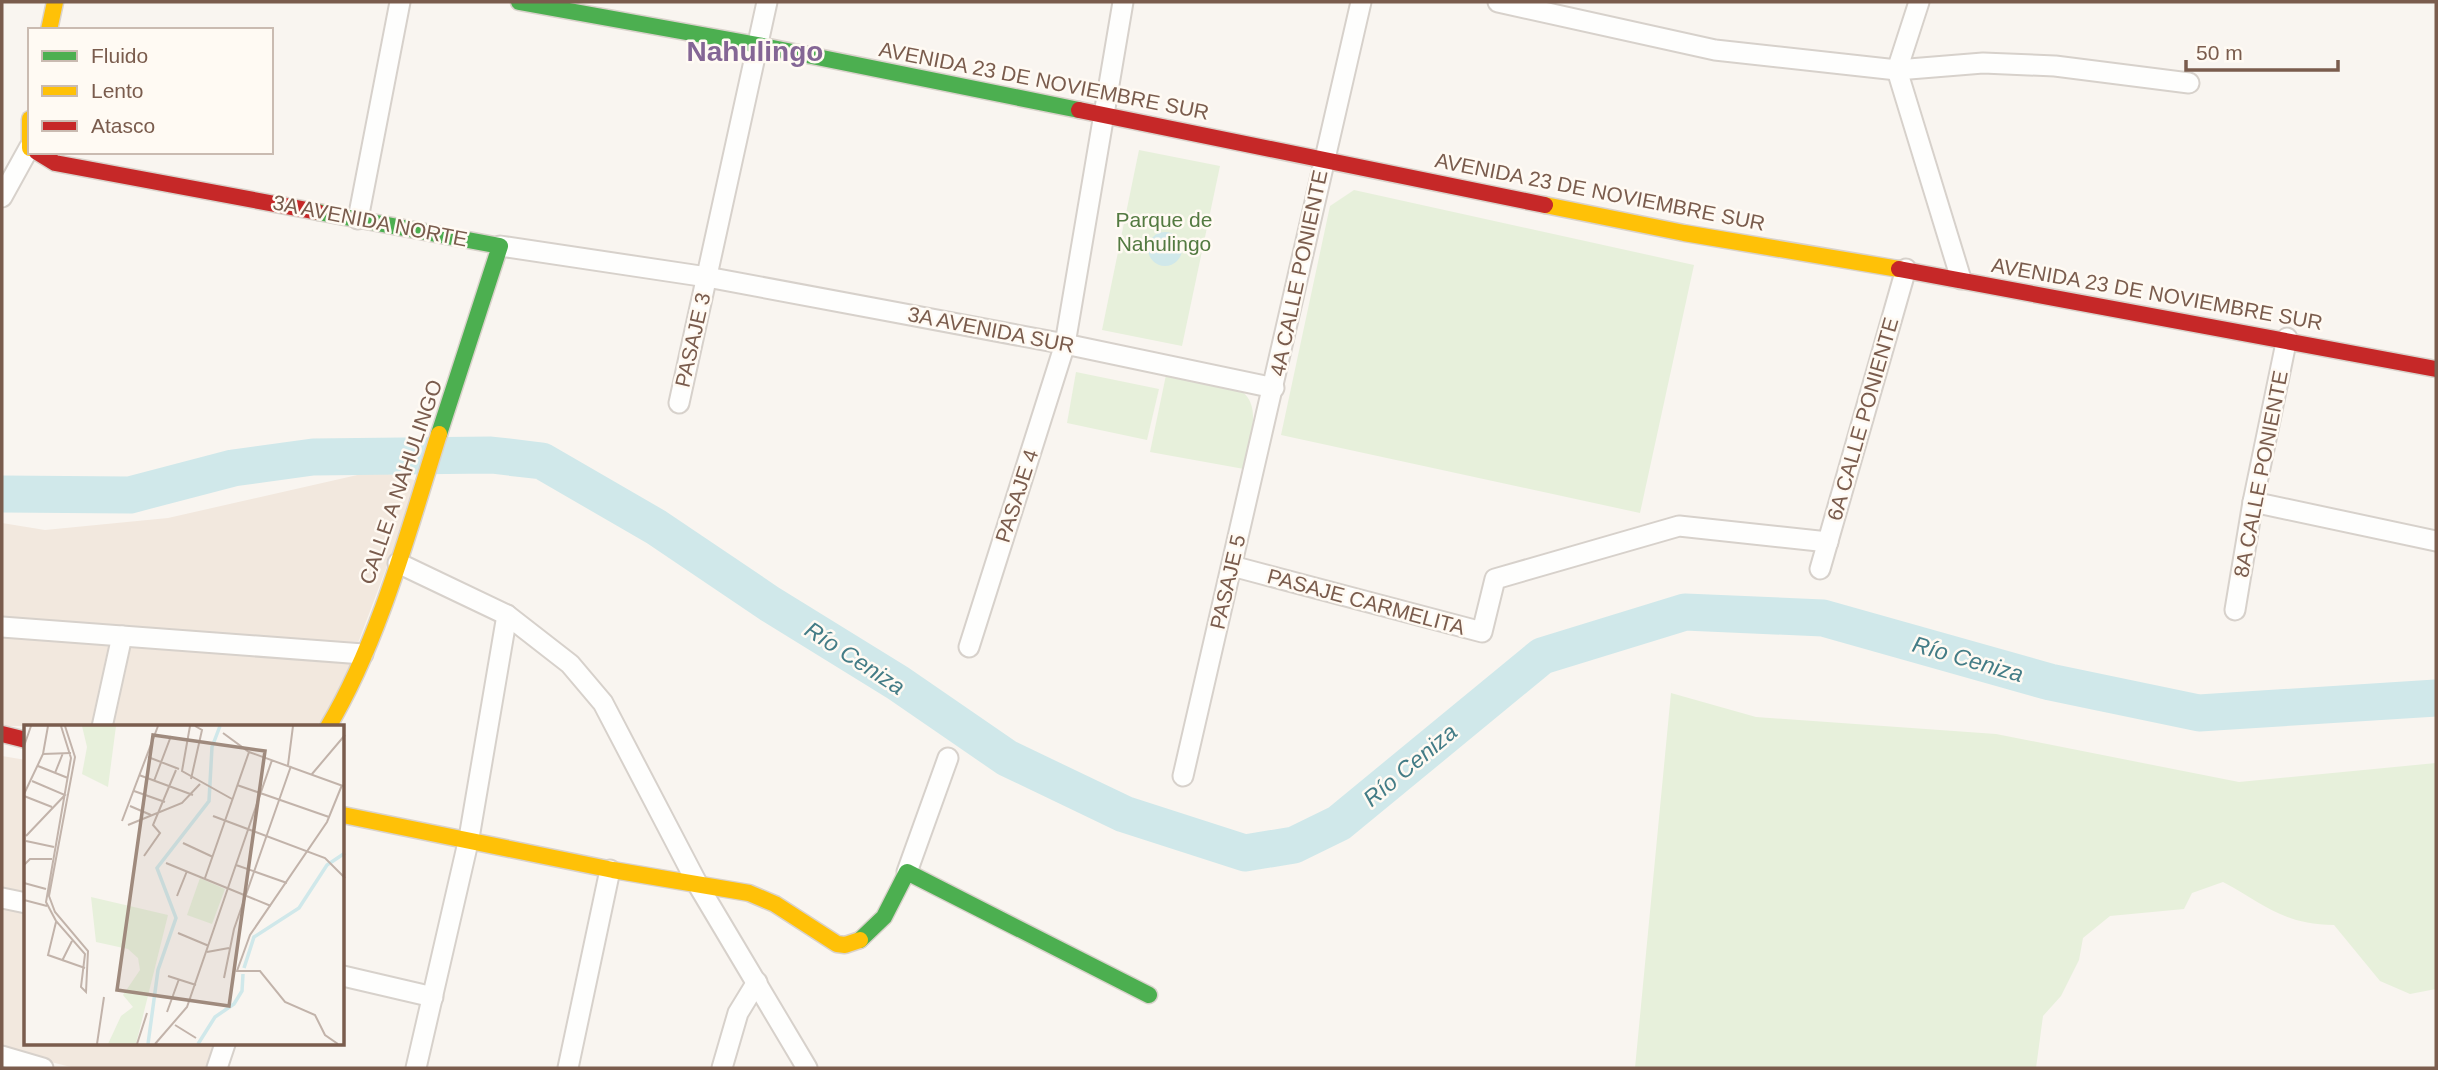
<svg xmlns="http://www.w3.org/2000/svg" width="2438" height="1070" font-family="Arial,sans-serif">
  <style>
    .residential { fill: #f2e8de }
    .green { fill: #e7f0db }
    .water { fill: #d0e8ea }
    .lines { fill: none; stroke-linecap: round; stroke-linejoin: round }
    .river { stroke: #d0e8ea; stroke-width: 37 }
    .street-casing { stroke: #d7d1cb; stroke-width: 23 }
    .fast-casing { stroke: #d9d2cb; stroke-width: 19 }
    .slow-casing { stroke: #d9d2cb; stroke-width: 19 }
    .jam-casing { stroke: #d9d2cb; stroke-width: 19 }
    .street { stroke: #fefefd; stroke-width: 19 }
    .fast { stroke: #4caf50; stroke-width: 16 }
    .slow { stroke: #ffc107; stroke-width: 16 }
    .jam { stroke: #c62828; stroke-width: 16 }
    .labels { text-anchor: middle; stroke-width: 5; stroke-linejoin: round; paint-order: stroke }
    .street-label { font-size: 21px; fill: #7a5c4d; stroke: #fffaf3 }
    .park-label { font-size: 21px; fill: #537a41; stroke: #fffaf3 }
    .water-label { font-size: 23px; font-style: italic; fill: #437c86; stroke: #fffaf3 }
    .district-label { font-size: 28px; font-weight: bold; fill: #846695; stroke: #fffaf3 }
    .inset-river { fill: none; stroke: #d0e8ea; stroke-width: 3.5 }
    .inset-road { fill: none; stroke: #c2b3aa; stroke-width: 2 }
    .view { fill: #9f8a7d; fill-opacity: 0.15; stroke: #9f8a7d; stroke-width: 3.5 }
    .inset-edge { fill: none; stroke: #7a5c4d; stroke-width: 3.5 }
  </style>
  <rect width="100%" height="100%" fill="#f9f5f0"/>
  <g class="residential">
    <polygon points="375,471 419,481 334,707 315,727 2,726 2,523 45,530 168,518"/>
    <polygon points="2,756 26,760 26,1044 213,1044 206,1068 75,1068 2,1050"/>
  </g>
  <g class="green">
    <polygon points="1139,150 1220,166 1182,346 1102,330"/>
    <polygon points="1354,190 1694,265 1640,513 1281,435 1330,206"/>
    <polygon points="1076,372 1159,389 1147,440 1067,423"/>
    <path d="M 1166,375 L 1241,391 C 1264,406 1248,446 1244,469 L 1150,452 Z"/>
    <path d="M 1671,693 L 1756,717 L 1996,734 L 2239,782 L 2436,763 L 2436,989 L 2410,994 L 2380,981 L 2334,925 C 2282,924 2266,905 2223,882 L 2192,893 L 2184,909 L 2110,916 L 2083,938 L 2079,960 L 2061,996 L 2043,1016 L 2036,1068 L 1635,1068 Z"/>
  </g>
  <circle class="water" cx="1165" cy="249" r="17"/>
  <g class="lines">
    <polyline class="river" points="2,494 130,495 233,468 313,457 491,455 542,461 656,527 770,604 898,683 1007,758 1124,814 1245,853 1294,845 1339,823 1542,656 1685,612 1823,618 2050,682 2199,713 2436,698"/>
    <g class="street-casing">
      <g id="street">
        <polyline points="1498,2 1715,50 1897,70 1983,63 2055,66 2189,83"/>
        <polyline points="1897,70 1961,279"/>
        <polyline points="1897,70 1919,2"/>
        <polyline points="2,197 29,148"/>
        <polyline points="358,219 400,2"/>
        <polyline points="500,246 707,277 1065,344 1274,388"/>
        <polyline points="679,403 767,2"/>
        <polyline points="2253,502 2436,541"/>
        <polyline points="398,563 507,615 570,664 603,703 698,885 807,1068"/>
        <polyline points="1232,566 1482,632 1495,579 1679,526 1828,542"/>
        <polyline points="1820,569 1906,269"/>
        <polyline points="2235,610 2253,502 2287,338"/>
        <polyline points="2,627 363,654"/>
        <polyline points="969,647 1065,344 1123,2"/>
        <polyline points="102,727 122,636"/>
        <polyline points="1183,776 1361,2"/>
        <polyline points="907,872 948,758"/>
        <polyline points="2,898 26,903"/>
        <polyline points="343,976 433,997"/>
        <polyline points="2,1056 43,1068"/>
        <polyline points="217,1068 225,1044"/>
        <polyline points="416,1068 469,838 507,615"/>
        <polyline points="568,1068 610,870"/>
        <polyline points="722,1068 738,1013 757,982"/>
      </g>
    </g>
    <g class="fast-casing">
      <g id="fast">
        <polyline points="519,2 758,45 1079,110"/>
        <polyline points="318,212 500,246 439,434"/>
        <polyline points="860,940 884,917 907,872 1149,995"/>
      </g>
    </g>
    <g class="slow-casing">
      <g id="slow">
        <polyline points="49,30 55,2"/>
        <polyline points="30,119 30,148"/>
        <polyline points="1545,205 1684,233 1899,269"/>
        <path d="M 328,727 C 379,642 409,529 439,434"/>
        <polyline points="343,815 613,870 749,893 775,904 837,944 845,945 860,940"/>
      </g>
    </g>
    <g class="jam-casing">
      <g id="jam">
        <polyline points="1079,110 1545,205"/>
        <polyline points="37,152 55,163 318,212"/>
        <polyline points="1899,269 2436,369"/>
        <polyline points="2,734 26,740"/>
      </g>
    </g>
    <use href="#street" class="street"/>
    <use href="#fast" class="fast"/>
    <use href="#slow" class="slow"/>
    <use href="#jam" class="jam"/>
  </g>
  <g class="labels">
    <g class="street-label">
      <text transform="translate(1044 81) rotate(11)" y="7">AVENIDA 23 DE NOVIEMBRE SUR</text>
      <text transform="translate(1600 192) rotate(11)" y="7">AVENIDA 23 DE NOVIEMBRE SUR</text>
      <text transform="translate(370 221) rotate(11)" y="7">3A AVENIDA NORTE</text>
      <text transform="translate(1299 273) rotate(-78)" y="7">4A CALLE PONIENTE</text>
      <text transform="translate(2157 294) rotate(10)" y="7">AVENIDA 23 DE NOVIEMBRE SUR</text>
      <text transform="translate(991 330) rotate(11)" y="7">3A AVENIDA SUR</text>
      <text transform="translate(693 340) rotate(-77)" y="7">PASAJE 3</text>
      <text transform="translate(1863 419) rotate(-74)" y="7">6A CALLE PONIENTE</text>
      <text transform="translate(2261 474) rotate(-79)" y="7">8A CALLE PONIENTE</text>
      <text transform="translate(401 482) rotate(-71)" y="7">CALLE A NAHULINGO</text>
      <text transform="translate(1017 496) rotate(-72)" y="7">PASAJE 4</text>
      <text transform="translate(1228 582) rotate(-77)" y="7">PASAJE 5</text>
      <text transform="translate(1366 602) rotate(15)" y="7">PASAJE CARMELITA</text>
    </g>
    <g class="park-label">
      <text x="1164" y="227">Parque de<tspan x="1164" dy="24">Nahulingo</tspan></text>
    </g>
    <g class="water-label">
      <text transform="translate(855 658) rotate(33)" y="8">Río Ceniza</text>
      <text transform="translate(1968 659) rotate(16)" y="8">Río Ceniza</text>
      <text transform="translate(1410 765) rotate(-40)" y="8">Río Ceniza</text>
    </g>
    <g class="district-label">
      <text x="755" y="61">Nahulingo</text>
    </g>
  </g>
  <g transform="translate(24 725)">
    <rect width="320" height="320" fill="#f9f5f0"/>
    <path d="M 58,1 L 92,1 L 84,62 L 58,49 L 63,22 ZM 176,153 L 201,164 L 188,199 L 163,190 ZM 67,172 L 144,190 L 112,319 L 84,319 L 97,291 L 109,282 L 99,270 L 116,245 L 114,233 L 104,224 L 72,217 Z" fill="#e7f0db"/>
    <path class="inset-river" d="M 220,243 L 230,212 L 275,183 L 303,140 L 321,128M 124,319 L 134,245 L 152,193 L 133,143 L 185,76 L 188,22 L 196,1M 174,319 L 191,292 L 210,279 L 218,266 L 219,249"/>
    <path class="inset-road" d="M 37,1 L 47,33 L 22,177 L 32,196 L 61,229 L 57,262 L 62,267 L 64,226 L 31,187 L 25,171 L 51,32 L 41,1M 166,1 L 158,46 L 208,74M 199,8 L 225,27 L 319,61M 0,21 L 7,1M 19,29 L 47,28M 124,32 L 155,44M 264,40 L 269,1M 14,41 L 44,53M 31,48 L 39,28M 288,49 L 321,10M 115,50 L 169,70M 167,54 L 178,5 L 171,1M 130,56 L 147,11M 213,60 L 305,92M 110,66 L 141,77M 0,69 L 19,29 L 24,1M 0,71 L 28,82M 106,81 L 127,90M 189,91 L 301,133 L 321,153M 98,96 L 134,1M 104,100 L 158,78 L 176,59M 2,111 L 41,70 L 8,56M 2,116 L 30,122M 159,118 L 189,132M 120,131 L 136,108 L 129,100 L 152,45M 142,138 L 247,181M 0,140 L 6,134 L 28,134M 212,140 L 263,158M 181,153 L 225,27M 0,158 L 22,164M 153,171 L 163,146M 0,175 L 23,181M 32,197 L 24,230 L 61,243M 154,208 L 185,221M 183,227 L 205,223M 38,236 L 48,216M 144,251 L 172,260M 200,253 L 210,204 L 267,41M 143,287 L 155,254M 151,300 L 172,313M 73,319 L 80,272M 113,319 L 123,288M 131,319 L 163,282 L 248,35M 314,319 L 301,310 L 291,290 L 261,277 L 236,246 L 213,246 L 226,210 L 303,97 L 318,60"/>
    <path class="view" d="M 129,10 L 241,26 L 205,281 L 93,265 Z"/>
    <rect width="320" height="320" class="inset-edge"/>
  </g>
  <rect width="2438" height="1070" fill="none" stroke="#7a5c4d" stroke-width="7"/>
  <rect x="28" y="28" width="245" height="126" fill="#fffaf3" stroke="#cabbb1" stroke-width="2"/>
  <rect x="42" y="51" width="35" height="10" fill="#4caf50" stroke="#cabbb1" stroke-width="2"/>
  <text x="91" y="63" font-size="21" fill="#7a5c4d">Fluido</text>
  <rect x="42" y="86" width="35" height="10" fill="#ffc107" stroke="#cabbb1" stroke-width="2"/>
  <text x="91" y="98" font-size="21" fill="#7a5c4d">Lento</text>
  <rect x="42" y="121" width="35" height="10" fill="#c62828" stroke="#cabbb1" stroke-width="2"/>
  <text x="91" y="133" font-size="21" fill="#7a5c4d">Atasco</text>
  <path d="M2186 60v10h152v-10" fill="none" stroke="#7a5c4d" stroke-width="3.5"/>
  <text x="2196" y="60" font-size="21" fill="#7a5c4d" stroke="#fffaf3" stroke-width="5" paint-order="stroke">50 m</text>
</svg>
